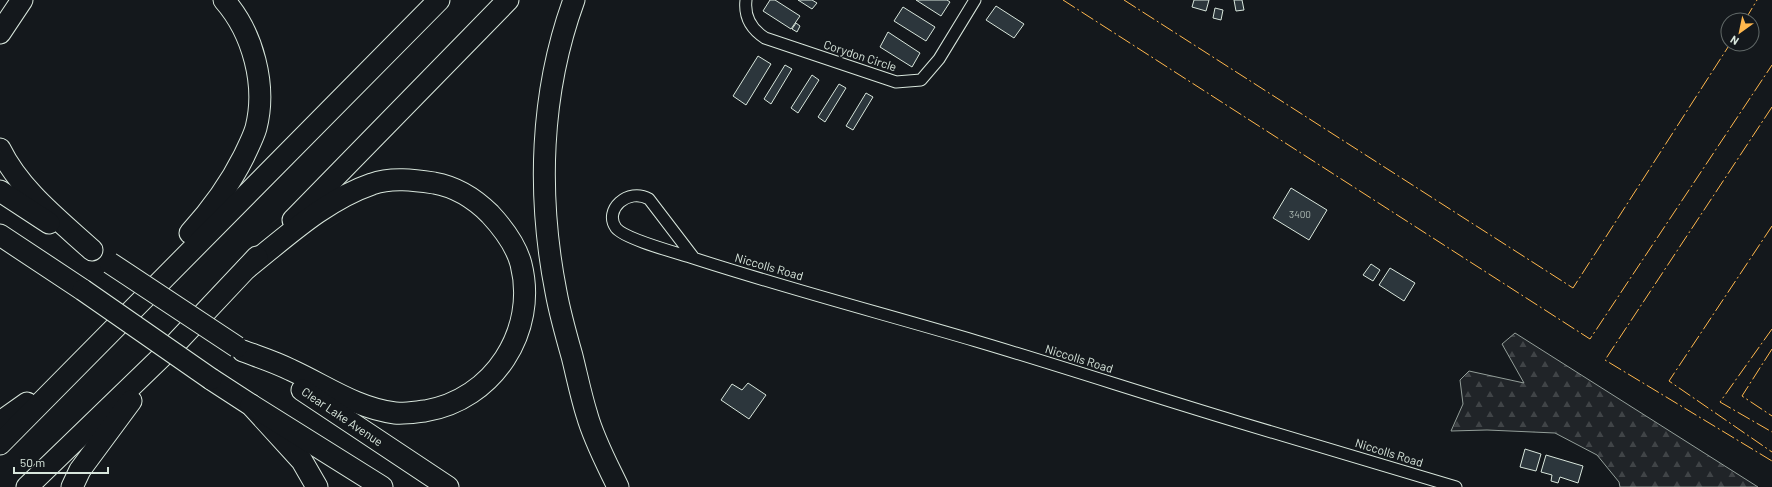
<svg xmlns="http://www.w3.org/2000/svg" width="1772" height="487" font-family="Barlow,sans-serif">
  <style>
    .forest { fill: url(#forest-firs); stroke: #939e99 }
    .building { fill: #2c363c; stroke: #d8e6dc }
    .lines { fill: none; stroke-linecap: round; stroke-linejoin: round }
    .street-casing { stroke: #d8e6dc; stroke-width: 13 }
    .highway-casing { stroke: #d8e6dc; stroke-width: 23 }
    .street { stroke: #14181c; stroke-width: 11 }
    .highway { stroke: #14181c; stroke-width: 21 }
    .highway-bridge-casing { stroke: #d8e6dc; stroke-width: 23; stroke-linecap: butt }
    .highway-bridge { stroke: #14181c; stroke-width: 21 }
    .power { stroke: #ffb74d; stroke-width: 1; stroke-dasharray: 14 3 2 3; stroke-linecap: butt }
    .labels { text-anchor: middle; stroke-width: 3; stroke-linejoin: round; paint-order: stroke }
    .number-label { font-size: 10px; fill: #adbab4 }
    .street-label { font-size: 12px; fill: #d8e6dc; stroke: #14181c }
  </style>
  <defs>
    <pattern id="forest-firs" width="22" height="20" patternUnits="userSpaceOnUse"><rect width="22" height="20" fill="#202428"/><path d="M5 1l3.5 6h-7zM16 11l3.5 6h-7z" fill="#404447"/></pattern>
  </defs>
  <rect width="100%" height="100%" fill="#14181c"/>
  <polygon class="forest" points="1515,333 1758,487 1620,487 1619,482 1597,455 1555,433 1487,430 1451,431 1463,404 1460,380 1469,371 1524,383 1502,344"/>
  <g class="building">
    <polygon points="770,0 775,0 800,16 791,29 763,11"/>
    <polygon points="798,0 812,0 817,3 812,9"/>
    <polygon points="916,0 947,0 950,2 941,16"/>
    <polygon points="1194,0 1209,0 1206,11 1192,7"/>
    <polygon points="1234,0 1242,0 1244,10 1236,11"/>
    <polygon points="996,6 1024,24 1014,38 986,20"/>
    <polygon points="903,7 935,27 926,41 894,21"/>
    <polygon points="1215,8 1223,10 1221,20 1213,18"/>
    <polygon points="796,23 800,26 797,32 792,29"/>
    <polygon points="888,32 920,53 912,67 880,47"/>
    <polygon points="758,56 771,64 746,105 733,96"/>
    <polygon points="785,65 792,69 771,104 764,99"/>
    <polygon points="812,75 819,80 798,113 791,108"/>
    <polygon points="839,84 846,88 825,122 818,117"/>
    <polygon points="866,93 873,97 853,130 846,126"/>
    <polygon points="1291,188 1327,210 1309,240 1273,218"/>
    <polygon points="1371,264 1380,270 1373,281 1363,275"/>
    <polygon points="1390,268 1415,283 1404,301 1379,285"/>
    <polygon points="748,383 766,395 749,419 721,400 732,384 742,390"/>
    <polygon points="1525,449 1541,454 1536,471 1520,467"/>
    <polygon points="1546,455 1583,466 1578,483 1560,477 1558,483 1551,481 1552,475 1541,472"/>
  </g>
  <g class="lines">
    <g class="street-casing">
      <g id="street">
        <path d="M 746,0 C 744,17 751,29 765,38 L 896,82 L 921,80 L 939,59 L 975,0"/>
        <path d="M 694,258 L 649,199 C 628,187 603,210 616,228 C 625,239 674,252 690,257 C 785,288 881,313 976,341 C 1064,367 1151,396 1238,422 C 1311,444 1384,465 1456,487"/>
      </g>
    </g>
    <g class="highway-casing">
      <g id="highway">
        <path d="M 574,0 C 540,93 537,195 556,292 C 560,314 566,335 572,356 C 577,376 581,396 587,415 C 594,440 607,464 618,487"/>
        <polyline points="0,33 22,0"/>
        <path d="M 0,149 C 20,190 59,220 92,250"/>
        <polyline points="0,191 49,223"/>
        <polyline points="293,220 508,0"/>
        <path d="M 190,233 C 213,208 229,186 244,156 C 248,147 253,138 256,128 C 267,85 253,33 224,0"/>
        <polyline points="0,235 83,290"/>
        <path d="M 243,351 C 259,357 275,362 291,370 C 326,386 356,408 395,413 C 404,414 415,412 425,411 C 493,400 538,331 521,264 C 516,245 503,228 490,214 C 474,198 457,187 434,183 C 414,180 391,177 372,184 C 325,200 286,237 247,268"/>
        <polyline points="211,379 251,405 302,461 317,487"/>
        <polyline points="302,390 448,487"/>
        <polyline points="251,405 382,487"/>
        <polyline points="0,422 27,403"/>
        <polyline points="0,444 439,0"/>
        <polyline points="27,487 177,342 257,257"/>
        <polyline points="72,487 80,470 131,401"/>
      </g>
    </g>
    <use href="#street" class="street"/>
    <use href="#highway" class="highway"/>
    <g class="highway-bridge-casing">
      <g id="highway-bridge">
        <polyline points="110,263 237,347"/>
        <polyline points="83,290 211,379"/>
      </g>
    </g>
    <use href="#highway-bridge" class="highway-bridge"/>
    <g class="power">
      <polyline points="1063,0 1590,339 1772,65"/>
      <polyline points="1124,0 1573,288 1730,44"/>
      <polyline points="1745,20 1757,0"/>
      <polyline points="1772,107 1605,360 1772,461"/>
      <polyline points="1772,226 1669,381 1772,452"/>
      <polyline points="1772,329 1720,402 1772,432"/>
      <polyline points="1772,349 1742,396 1772,416"/>
    </g>
  </g>
  <g class="labels">
    <g class="number-label">
      <text x="1300" y="218">3400</text>
    </g>
    <g class="street-label">
      <text transform="translate(860 56) rotate(18)" y="4">Corydon Circle</text>
      <text transform="translate(769 267) rotate(16)" y="4">Niccolls Road</text>
      <text transform="translate(1079 359) rotate(17)" y="4">Niccolls Road</text>
      <text transform="translate(342 417) rotate(34)" y="4">Clear Lake Avenue</text>
      <text transform="translate(1389 453) rotate(17)" y="4">Niccolls Road</text>
    </g>
  </g>
  <g transform="translate(1740 32) rotate(213)"><circle r="19" fill="#14181c" stroke="#626a69"/>
  <path d="M0-3L7 15L0 10L-7 15Z" fill="#ffb74d"/>
  <text y="-6" font-size="11" font-weight="bold" text-anchor="middle" fill="#d8e6dc">N</text>
  </g>
  <path d="M14 467v6h94v-6" fill="none" stroke="#d8e6dc" stroke-width="2"/>
  <text x="20" y="467" font-size="12" fill="#d8e6dc" stroke="#14181c" stroke-width="3" paint-order="stroke">50 m</text>
</svg>
